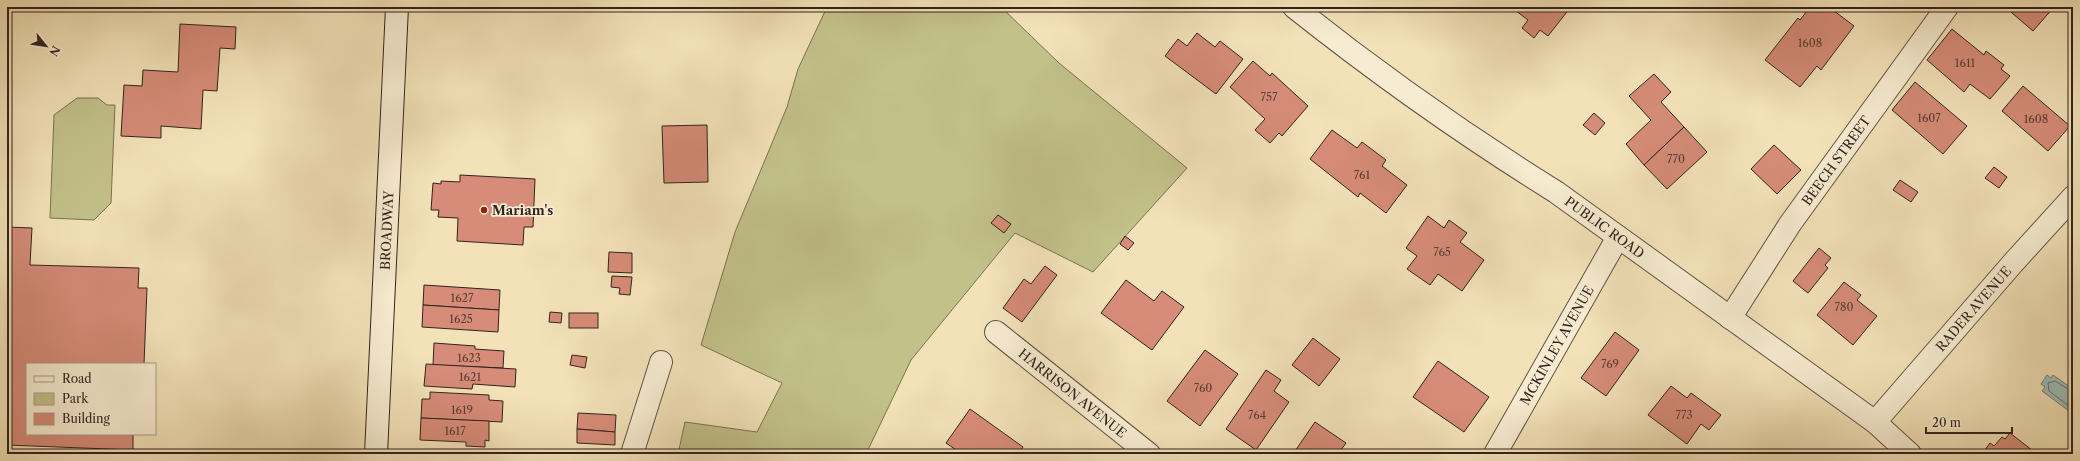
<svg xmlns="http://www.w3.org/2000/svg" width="2080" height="461" font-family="'Libre Caslon Text',serif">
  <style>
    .green { fill: #c2c18a; stroke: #7a7254 }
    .water { fill: #9ebcb7; stroke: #737f7a }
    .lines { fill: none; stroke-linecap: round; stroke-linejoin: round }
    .shore { stroke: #68706a; stroke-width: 1 }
    .building { fill: #d68c78; stroke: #32231e }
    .street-casing { stroke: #625344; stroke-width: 24 }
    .secondary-casing { stroke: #32231e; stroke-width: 24 }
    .street { stroke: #f7ecd1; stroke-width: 22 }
    .secondary { stroke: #f7ecd1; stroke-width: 22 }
    .poi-dot { fill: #8f2418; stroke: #f7ecd1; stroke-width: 1.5 }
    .labels { text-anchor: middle; stroke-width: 3.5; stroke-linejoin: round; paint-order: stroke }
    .number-label { font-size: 11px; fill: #5b3d34 }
    .street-label { font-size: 13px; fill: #32231e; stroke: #f7ecd1 }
    .poi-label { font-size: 13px; font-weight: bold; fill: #32231e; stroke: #f7ecd1; text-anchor: start }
  </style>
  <rect width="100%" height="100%" fill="#f3e2b8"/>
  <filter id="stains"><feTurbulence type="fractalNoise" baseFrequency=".005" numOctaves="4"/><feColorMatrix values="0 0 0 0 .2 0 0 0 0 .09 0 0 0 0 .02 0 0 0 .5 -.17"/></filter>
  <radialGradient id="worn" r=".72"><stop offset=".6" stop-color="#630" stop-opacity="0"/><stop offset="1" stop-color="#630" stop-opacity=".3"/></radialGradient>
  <g class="green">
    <polygon points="827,7 1001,7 1059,63 1187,168 1093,272 1015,233 911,360 866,454 678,454 685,422 757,432 782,383 701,345 735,232 787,107 798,69"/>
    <polygon points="77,98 98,98 107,105 115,105 111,203 94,220 50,218 54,115"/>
  </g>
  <polygon class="water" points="2047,375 2051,378 2053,375 2073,389 2073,414 2042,391 2045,387 2041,384"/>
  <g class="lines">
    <polyline class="shore" points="2073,392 2055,381 2048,383 2049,391 2073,409"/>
  </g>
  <g class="building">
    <polygon points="1511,7 1568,7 1570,8 1548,36 1540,30 1534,38 1522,28 1528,20"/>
    <polygon points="1810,7 1829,7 1854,26 1821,70 1817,66 1800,87 1765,60 1798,18 1800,20"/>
    <polygon points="2005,7 2054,7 2033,31"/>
    <polygon points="180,24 236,27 235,49 220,48 217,91 203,90 201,129 161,126 161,138 121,136 124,85 142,86 143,70 178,72"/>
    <polygon points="1952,29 1984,55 1986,51 2004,65 2001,69 2010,76 1990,99 1970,84 1964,92 1927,60"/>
    <polygon points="1197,33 1215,47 1220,41 1243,59 1216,94 1165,56 1178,39 1187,46"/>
    <polygon points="1253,61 1270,76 1272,73 1308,106 1282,136 1279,133 1270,143 1255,130 1265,119 1230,87"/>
    <polygon points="1654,74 1671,92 1661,102 1684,127 1644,165 1626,144 1651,120 1629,96"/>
    <polygon points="1915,82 1967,126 1943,154 1892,110"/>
    <polygon points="2023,86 2070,126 2048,151 2002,111"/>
    <polygon points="1594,113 1605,123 1595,135 1583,125"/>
    <polygon points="707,125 708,182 664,183 662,126"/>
    <polygon points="1684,127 1707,152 1667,189 1644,165"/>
    <polygon points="1332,130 1357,148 1362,142 1386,160 1382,166 1407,185 1386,213 1360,193 1358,197 1310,159"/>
    <polygon points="1774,145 1801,170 1777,194 1751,169"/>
    <polygon points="1994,167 2007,177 1999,188 1985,178"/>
    <polygon points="460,175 535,179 533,227 524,227 523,245 457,241 458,218 438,217 439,210 431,210 433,183 441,184 441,181 460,182"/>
    <polygon points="1900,180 1918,192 1911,202 1893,190"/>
    <polygon points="998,215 1011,224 1004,233 991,223"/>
    <polygon points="1428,216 1444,228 1449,220 1467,233 1460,242 1484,260 1462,291 1438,274 1430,285 1407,269 1417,256 1406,248"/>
    <polygon points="7,227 32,228 30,265 139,268 138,288 147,288 144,364 27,364 27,434 133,434 133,450 7,445"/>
    <polygon points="1125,236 1134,243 1128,250 1120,244"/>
    <polygon points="1819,248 1831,258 1825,265 1828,268 1808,293 1793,281"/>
    <polygon points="609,252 632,253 632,273 608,272"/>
    <polygon points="1045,266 1057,275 1022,322 1003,308 1024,279 1031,284"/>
    <polygon points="612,276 632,277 630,295 619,294 620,288 611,287"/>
    <polygon points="1126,280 1154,301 1162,291 1184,307 1152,350 1101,313"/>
    <polygon points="1844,282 1861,295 1857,300 1877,316 1853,345 1817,315"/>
    <polygon points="424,285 500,290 499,310 423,305"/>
    <polygon points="423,305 499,310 498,332 422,327"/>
    <polygon points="550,312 562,313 561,323 549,322"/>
    <rect x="569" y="313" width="29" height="15"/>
    <polygon points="1615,332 1639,350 1606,396 1581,378"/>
    <polygon points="1313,338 1340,359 1319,386 1292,365"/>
    <polygon points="434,343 475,346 475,349 504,351 503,368 433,365"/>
    <polygon points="1205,350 1238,374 1200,426 1167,401"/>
    <polygon points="572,355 587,357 585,368 570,365"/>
    <polygon points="1438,361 1489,397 1464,432 1413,397"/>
    <polygon points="426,364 516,369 515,387 473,384 472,389 424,386"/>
    <polygon points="1266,370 1281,380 1274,391 1289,402 1256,450 1226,429"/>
    <polygon points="1671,386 1687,398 1691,393 1721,415 1709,430 1701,424 1687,444 1648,415"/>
    <polygon points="430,392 489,395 489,400 503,401 502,422 421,418 422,399 430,399"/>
    <polygon points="970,409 1023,447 1019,454 962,454 946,443"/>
    <polygon points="578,413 616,415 615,432 577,429"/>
    <polygon points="421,418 489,421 489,441 485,440 485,447 466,446 466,442 420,440"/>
    <polygon points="1315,422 1346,443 1338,454 1293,454"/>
    <polygon points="577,429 615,432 615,445 577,443"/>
    <polygon points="2010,433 2037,454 1988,454 1984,451 1990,443 1994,446 2002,437 2005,439"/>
    <polygon points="422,450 490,453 421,454"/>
    <rect x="575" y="453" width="20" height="1"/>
  </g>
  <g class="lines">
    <g class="street-casing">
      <g id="street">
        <path id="s1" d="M 1294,7 C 1377,73 1466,136 1556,192 L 1875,422 L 1910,454"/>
        <path id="s2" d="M 1730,318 L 1790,224 L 1947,7"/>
        <path id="s3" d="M 996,332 L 1149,454"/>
        <path id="s4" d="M 1875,422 L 2013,263 L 2073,197"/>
        <polyline points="632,454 661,362"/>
        <path id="s5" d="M 1495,454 L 1618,237"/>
      </g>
    </g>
    <g class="secondary-casing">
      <g id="secondary">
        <path id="s6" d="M 376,454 L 397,7"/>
      </g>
    </g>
    <use href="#street" class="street"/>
    <use href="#secondary" class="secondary"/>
  </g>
  <circle class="poi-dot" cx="484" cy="210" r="4"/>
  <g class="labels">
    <g class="number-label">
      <text x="1810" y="47">1608</text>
      <text x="1965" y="67">1611</text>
      <text x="1269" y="101">757</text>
      <text x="1929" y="122">1607</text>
      <text x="2036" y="123">1608</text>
      <text x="1676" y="163">770</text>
      <text x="1362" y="179">761</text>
      <text x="1442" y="256">765</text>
      <text x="462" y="302">1627</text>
      <text x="1844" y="311">780</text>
      <text x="461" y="323">1625</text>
      <text x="469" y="362">1623</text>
      <text x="1610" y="368">769</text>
      <text x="470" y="381">1621</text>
      <text x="1203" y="392">760</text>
      <text x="462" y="414">1619</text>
      <text x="1257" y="419">764</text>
      <text x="1684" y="419">773</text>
      <text x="455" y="435">1617</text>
    </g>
    <g class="street-label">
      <text dy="5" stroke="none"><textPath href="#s2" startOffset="190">BEECH STREET</textPath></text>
      <text dy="5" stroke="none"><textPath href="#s1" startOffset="381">PUBLIC ROAD</textPath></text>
      <text dy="5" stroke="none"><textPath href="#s6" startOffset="224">BROADWAY</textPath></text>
      <text dy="5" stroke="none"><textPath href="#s4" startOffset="150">RADER AVENUE</textPath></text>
      <text dy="5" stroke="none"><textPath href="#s5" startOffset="125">MCKINLEY AVENUE</textPath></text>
      <text dy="5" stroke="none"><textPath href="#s3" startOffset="98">HARRISON AVENUE</textPath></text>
    </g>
    <g class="poi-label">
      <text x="492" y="215">Mariam's</text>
    </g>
  </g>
  <rect width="2080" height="461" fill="none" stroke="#f3e2b8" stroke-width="24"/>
  <rect x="8" y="8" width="2064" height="445" fill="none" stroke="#32231e" stroke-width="2"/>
  <rect x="12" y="12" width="2056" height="437" fill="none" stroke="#32231e"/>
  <rect x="26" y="363" width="130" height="72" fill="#f7ecd1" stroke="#a89c89"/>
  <rect x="34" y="376" width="20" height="6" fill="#f7ecd1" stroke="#a89c89"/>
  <text x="62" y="383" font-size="12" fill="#32231e">Road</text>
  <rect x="34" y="393" width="20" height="12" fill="#c2c18a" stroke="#a89c89"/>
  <text x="62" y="403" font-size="12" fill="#32231e">Park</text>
  <rect x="34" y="413" width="20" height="12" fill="#d68c78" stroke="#a89c89"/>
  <text x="62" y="423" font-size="12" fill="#32231e">Building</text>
  <g transform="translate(46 46) rotate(120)" stroke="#f7ecd1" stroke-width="3" paint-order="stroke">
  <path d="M0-3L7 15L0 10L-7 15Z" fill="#32231e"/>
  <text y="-6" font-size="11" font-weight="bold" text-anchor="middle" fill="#32231e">N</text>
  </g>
  <path d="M1926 427v6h86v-6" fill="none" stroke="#32231e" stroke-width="2"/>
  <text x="1932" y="427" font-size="12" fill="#32231e" stroke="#f7ecd1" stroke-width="3" paint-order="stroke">20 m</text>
  <rect width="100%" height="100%" filter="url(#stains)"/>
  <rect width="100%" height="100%" fill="url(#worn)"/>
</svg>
